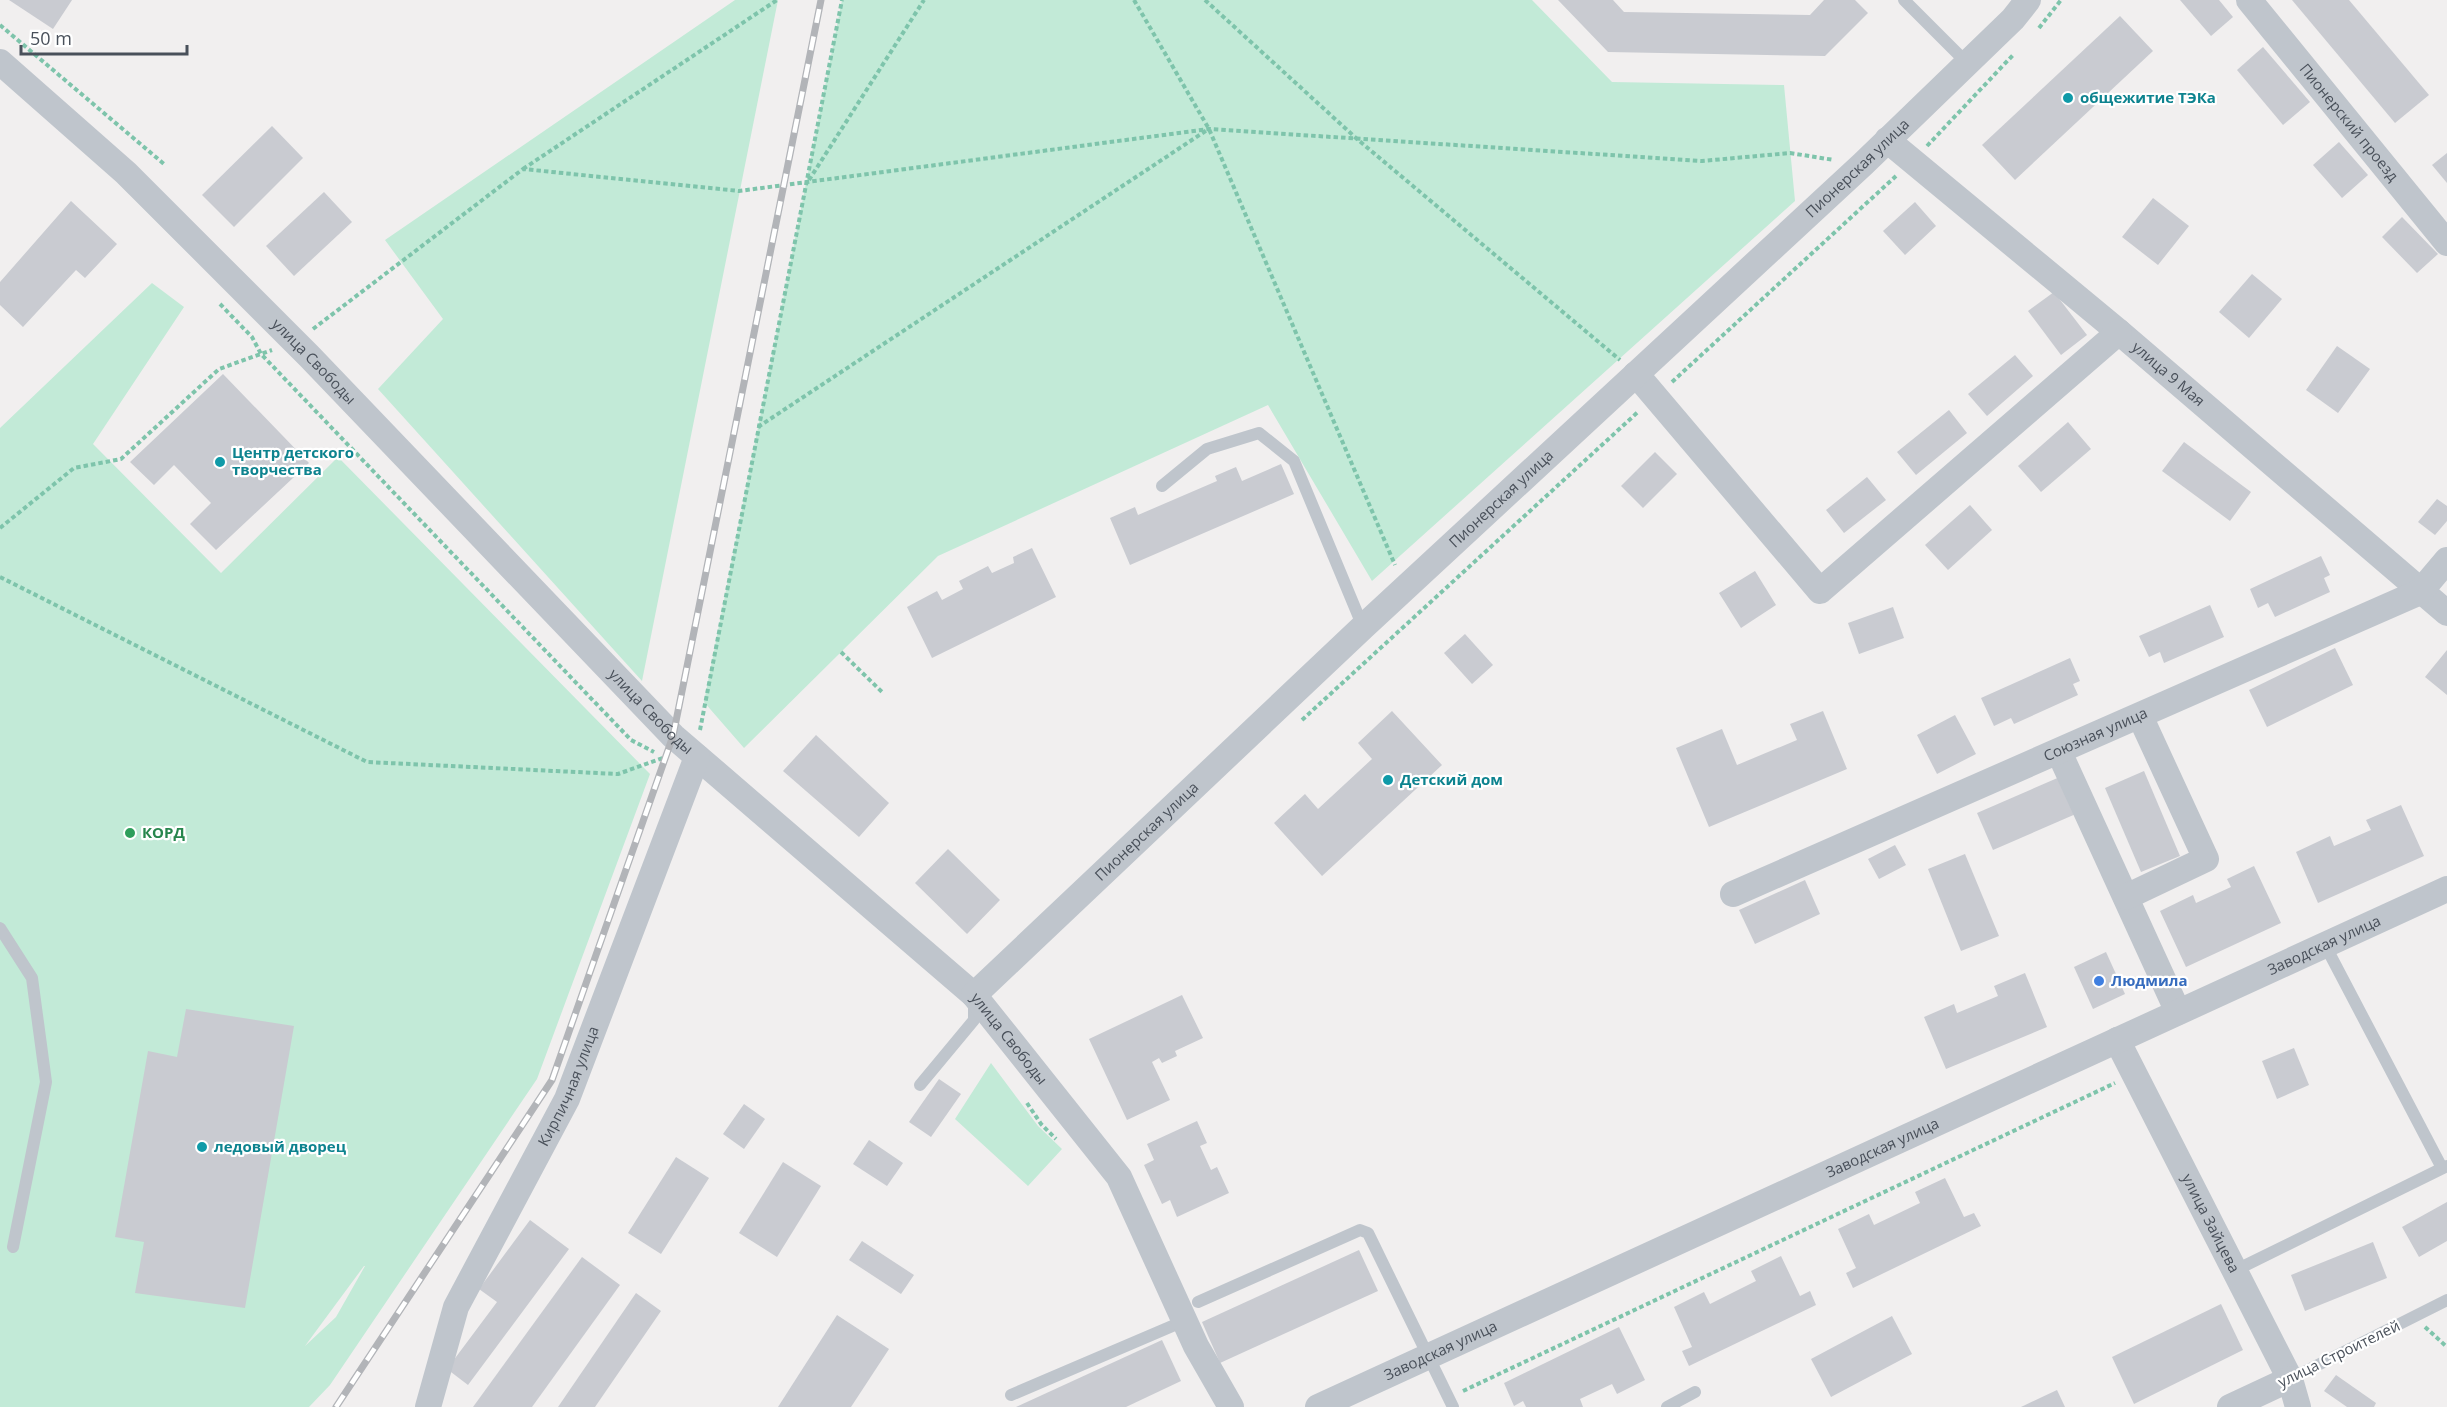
<svg xmlns="http://www.w3.org/2000/svg" width="2447" height="1407" font-family="'Open Sans',sans-serif">
  <style>
    .green { fill: #c2ead7; fill-rule: evenodd }
    .building { fill: #c9cbd1 }
    .lines { fill: none; stroke-linecap: round; stroke-linejoin: round }
    .path { stroke: #7ec4ab; stroke-width: 4; stroke-dasharray: 4.5 3; stroke-linecap: butt }
    .lane { stroke: #bfc5cc; stroke-width: 12 }
    .street { stroke: #bfc5cc; stroke-width: 26 }
    .rail-casing { stroke: #b2b4b8; stroke-width: 7 }
    .rail { stroke: #fff; stroke-width: 4.5; stroke-dasharray: 14; stroke-linecap: butt }
    .culture-dot { fill: #0f9aa8; stroke: #fff; stroke-width: 2 }
    .leisure-dot { fill: #2e9e5b; stroke: #fff; stroke-width: 2 }
    .shop-dot { fill: #3f7fe0; stroke: #fff; stroke-width: 2 }
    .labels { text-anchor: middle; stroke-width: 4.5; stroke-linejoin: round; paint-order: stroke }
    .culture-label { font-size: 15px; font-weight: bold; fill: #0d838f; stroke: #fff; text-anchor: start }
    .street-label { font-size: 15px; fill: #49505a; stroke: #fff }
    .leisure-label { font-size: 15px; font-weight: bold; fill: #27864d; stroke: #fff; text-anchor: start }
    .shop-label { font-size: 15px; font-weight: bold; fill: #366cbe; stroke: #fff; text-anchor: start }
  </style>
  <rect width="100%" height="100%" fill="#f1efef"/>
  <g class="green">
    <polygon points="735,0 778,0 642,681 378,389 443,319 385,240"/>
    <polygon points="842,0 1532,0 1612,82 1784,85 1795,201 1372,581 1268,405 938,556 744,748 704,702"/>
    <path d="M 152,283 L 184,307 L 93,444 L 221,573 L 338,457 L 650,774 L 537,1079 L 330,1385 L 309,1407 L 0,1407 L 0,428 ZM 365,1266 L 336,1317 L 305,1346 L 364,1266 Z"/>
    <polygon points="991,1063 1038,1126 1062,1149 1028,1186 955,1119"/>
  </g>
  <g class="building">
    <polygon points="9,0 72,0 53,29"/>
    <polygon points="1558,0 1613,0 1624,12 1810,15 1824,0 1855,0 1868,13 1825,56 1608,52"/>
    <polygon points="2180,0 2219,0 2233,17 2211,36"/>
    <polygon points="2292,0 2349,0 2429,95 2395,123"/>
    <polygon points="2120,16 2153,51 2015,180 1982,145"/>
    <polygon points="2263,47 2310,102 2283,125 2237,70"/>
    <polygon points="272,126 303,158 234,227 202,195"/>
    <polygon points="2339,142 2368,175 2342,198 2313,165"/>
    <polygon points="2447,153 2447,183 2432,165"/>
    <polygon points="324,192 352,222 294,276 266,246"/>
    <polygon points="2153,198 2189,226 2158,265 2122,237"/>
    <polygon points="71,201 117,244 85,278 76,270 23,327 0,305 0,282"/>
    <polygon points="1915,202 1936,226 1905,255 1883,231"/>
    <polygon points="2402,217 2438,254 2417,273 2382,237"/>
    <polygon points="2252,274 2282,299 2249,338 2219,312"/>
    <polygon points="2054,292 2087,335 2061,355 2028,311"/>
    <polygon points="2337,346 2370,369 2338,413 2306,390"/>
    <polygon points="2015,355 2033,376 1987,416 1968,394"/>
    <polygon points="223,374 309,463 216,550 190,524 211,503 174,465 154,485 130,462"/>
    <polygon points="1949,410 1967,433 1916,475 1897,452"/>
    <polygon points="2068,422 2091,449 2041,492 2018,466"/>
    <polygon points="2184,442 2251,492 2230,521 2162,471"/>
    <polygon points="1655,452 1677,474 1643,508 1621,486"/>
    <polygon points="1281,464 1294,494 1130,565 1110,518 1135,507 1138,515 1217,481 1215,476 1236,467 1242,481"/>
    <polygon points="1867,477 1886,500 1844,533 1826,510"/>
    <polygon points="2437,499 2447,506 2447,521 2435,535 2418,522"/>
    <polygon points="1970,505 1992,530 1948,570 1925,545"/>
    <polygon points="1032,548 1056,597 932,658 907,607 937,591 942,600 963,589 959,581 988,566 992,573 1014,563 1013,557"/>
    <polygon points="2321,556 2330,575 2324,578 2330,592 2275,617 2268,603 2258,608 2250,589"/>
    <polygon points="1755,571 1776,605 1741,628 1719,593"/>
    <polygon points="2210,605 2224,637 2164,663 2160,652 2149,657 2139,636"/>
    <polygon points="1893,607 1904,638 1859,654 1848,623"/>
    <polygon points="1465,634 1493,665 1472,684 1444,653"/>
    <polygon points="2335,648 2353,685 2267,727 2249,690"/>
    <polygon points="2447,650 2447,695 2425,677"/>
    <polygon points="2070,658 2080,681 2073,684 2078,695 2014,724 2011,718 1994,726 1981,698"/>
    <polygon points="1392,711 1442,765 1322,876 1274,823 1305,794 1318,809 1372,759 1358,743"/>
    <polygon points="1823,711 1847,769 1709,827 1676,748 1722,729 1737,765 1797,740 1790,724"/>
    <polygon points="1955,715 1976,754 1937,774 1917,735"/>
    <polygon points="816,735 889,803 859,837 783,771"/>
    <polygon points="2144,771 2180,856 2141,872 2105,788"/>
    <polygon points="2069,773 2085,810 1993,850 1977,813"/>
    <polygon points="2401,805 2424,856 2318,903 2296,852 2330,836 2334,846 2371,830 2366,820"/>
    <polygon points="1895,845 1906,865 1879,879 1868,859"/>
    <polygon points="948,849 1000,900 967,934 915,883"/>
    <polygon points="1965,854 1999,936 1961,951 1928,869"/>
    <polygon points="2254,866 2281,923 2186,967 2160,911 2193,895 2196,903 2231,887 2227,879"/>
    <polygon points="1805,880 1820,914 1755,944 1739,910"/>
    <polygon points="2106,952 2125,994 2093,1009 2074,967"/>
    <polygon points="2025,973 2047,1027 1946,1069 1924,1017 1954,1004 1957,1013 1998,996 1994,986"/>
    <polygon points="1182,995 1203,1038 1175,1051 1177,1056 1162,1063 1159,1058 1152,1062 1170,1100 1127,1120 1089,1039"/>
    <polygon points="186,1009 294,1026 245,1308 135,1293 144,1242 115,1237 148,1051 177,1057"/>
    <polygon points="2294,1048 2309,1085 2277,1099 2262,1061"/>
    <polygon points="939,1079 961,1094 931,1137 909,1122"/>
    <polygon points="744,1104 765,1119 744,1149 723,1134"/>
    <polygon points="1197,1121 1207,1143 1200,1146 1211,1170 1217,1167 1229,1193 1177,1217 1170,1200 1162,1204 1144,1165 1154,1160 1147,1144"/>
    <polygon points="869,1140 903,1163 887,1186 853,1164"/>
    <polygon points="676,1157 709,1178 661,1254 628,1233"/>
    <polygon points="783,1162 821,1186 777,1257 739,1233"/>
    <polygon points="1945,1178 1964,1217 1974,1213 1981,1226 1853,1288 1846,1273 1856,1268 1838,1229 1869,1214 1874,1225 1920,1203 1915,1192"/>
    <polygon points="2447,1202 2447,1241 2419,1257 2402,1227"/>
    <polygon points="530,1220 569,1249 468,1385 447,1369 497,1302 479,1289"/>
    <polygon points="862,1241 914,1275 901,1294 849,1260"/>
    <polygon points="2373,1242 2387,1278 2305,1311 2291,1275"/>
    <polygon points="1359,1250 1378,1291 1220,1363 1202,1322"/>
    <polygon points="1781,1256 1800,1296 1810,1291 1816,1305 1689,1366 1682,1351 1692,1347 1674,1307 1704,1292 1710,1304 1756,1281 1751,1271"/>
    <polygon points="582,1257 620,1285 532,1407 473,1407"/>
    <polygon points="636,1293 661,1311 595,1407 558,1407"/>
    <polygon points="2221,1304 2243,1350 2134,1404 2112,1357"/>
    <polygon points="837,1315 889,1349 851,1407 778,1407"/>
    <polygon points="1892,1316 1912,1354 1831,1397 1811,1359"/>
    <polygon points="1619,1327 1645,1380 1617,1394 1612,1384 1580,1399 1583,1407 1526,1407 1523,1401 1514,1406 1504,1383"/>
    <polygon points="1162,1340 1181,1381 1126,1407 1016,1407"/>
    <polygon points="2336,1375 2376,1403 2374,1407 2347,1407 2324,1391"/>
    <polygon points="2057,1390 2065,1407 2021,1407"/>
  </g>
  <g class="lines">
    <g class="path">
      <polyline points="1134,0 1209,129 1395,565"/>
      <polyline points="1205,0 1357,139 1620,360"/>
      <polyline points="0,25 164,164"/>
      <polyline points="2039,28 2061,0"/>
      <polyline points="1927,146 2013,55"/>
      <polyline points="523,169 777,0"/>
      <polyline points="809,180 924,0"/>
      <polyline points="220,304 252,337 261,354 631,740 654,752"/>
      <polyline points="313,329 523,169 739,191 1209,129 1702,161 1790,153 1834,160"/>
      <polyline points="1672,382 1896,176"/>
      <polyline points="758,427 1207,130"/>
      <polyline points="0,528 74,468 121,459 219,369 272,350"/>
      <polyline points="0,577 367,762 618,774 663,758"/>
      <polyline points="841,652 882,692"/>
      <polyline points="1302,720 1639,411"/>
      <polyline points="700,730 842,0"/>
      <polyline points="1027,1103 1041,1124 1056,1139"/>
      <polyline points="2425,1327 2447,1347"/>
      <polyline points="1463,1391 2115,1083"/>
    </g>
    <g class="lane">
      <polyline points="1904,0 1967,63"/>
      <polyline points="1162,486 1207,449 1259,433 1294,461 1363,627"/>
      <polyline points="0,928 32,978 46,1082 13,1247"/>
      <polyline points="2325,945 2442,1168"/>
      <polyline points="920,1085 974,1020 974,999"/>
      <polyline points="2234,1271 2447,1166"/>
      <polyline points="1198,1302 1360,1230 1368,1233 1453,1407"/>
      <polyline points="2290,1379 2447,1300"/>
      <polyline points="1011,1395 1184,1321"/>
      <polyline points="1667,1407 1695,1392"/>
    </g>
    <g class="street">
      <path id="s1" d="M 2249,0 L 2447,243"/>
      <path id="s2" d="M 0,62 L 126,173 L 309,356 L 673,736 L 974,995 L 1119,1177 L 1196,1346 L 1231,1407"/>
      <path id="s3" d="M 1887,140 L 2119,332 L 2447,613"/>
      <polyline points="1636,374 1820,591 2119,332"/>
      <polyline points="2059,752 2178,1012"/>
      <path id="s4" d="M 1733,894 L 2420,592 L 2447,560"/>
      <polyline points="2126,897 2206,859 2140,716"/>
      <path id="s5" d="M 974,995 L 1363,627 L 1863,164 L 2013,19 L 2028,0"/>
      <path id="s6" d="M 2117,1040 L 2290,1379 L 2298,1407"/>
      <path id="s7" d="M 428,1407 L 456,1307 L 567,1099 L 697,757"/>
      <path id="s8" d="M 1318,1407 L 2447,889"/>
      <polyline points="2230,1407 2290,1379"/>
    </g>
    <g class="rail-casing">
      <polyline id="rail" points="336,1407 552,1080 673,736 821,0"/>
    </g>
    <use href="#rail" class="rail"/>
  </g>
  <g class="culture-dot">
    <circle cx="2068" cy="98" r="6"/>
    <circle cx="220" cy="462" r="6"/>
    <circle cx="1388" cy="780" r="6"/>
    <circle cx="202" cy="1147" r="6"/>
  </g>
  <circle class="leisure-dot" cx="130" cy="833" r="6"/>
  <circle class="shop-dot" cx="2099" cy="981" r="6"/>
  <g class="labels">
    <g class="culture-label">
      <text x="2080" y="103">общежитие ТЭКа</text>
      <text x="232" y="458">Центр детского<tspan x="232" dy="17">творчества</tspan></text>
      <text x="1400" y="785">Детский дом</text>
      <text x="214" y="1152">ледовый дворец</text>
    </g>
    <g class="street-label">
      <text dy="5" stroke="none"><textPath href="#s1" startOffset="158">Пионерский проезд</textPath></text>
      <text dy="5" stroke="none"><textPath href="#s5" startOffset="1210">Пионерская улица</textPath></text>
      <text dy="5" stroke="none"><textPath href="#s2" startOffset="434">улица Свободы</textPath></text>
      <text dy="5" stroke="none"><textPath href="#s3" startOffset="366">улица 9 Мая</textPath></text>
      <text dy="5" stroke="none"><textPath href="#s5" startOffset="724">Пионерская улица</textPath></text>
      <text dy="5" stroke="none"><textPath href="#s2" startOffset="920">улица Свободы</textPath></text>
      <text dy="5" stroke="none"><textPath href="#s4" startOffset="396">Союзная улица</textPath></text>
      <text dy="5" stroke="none"><textPath href="#s5" startOffset="238">Пионерская улица</textPath></text>
      <text dy="5" stroke="none"><textPath href="#s8" startOffset="1107">Заводская улица</textPath></text>
      <text dy="5" stroke="none"><textPath href="#s2" startOffset="1406">улица Свободы</textPath></text>
      <text dy="5" stroke="none"><textPath href="#s7" startOffset="352">Кирпичная улица</textPath></text>
      <text dy="5" stroke="none"><textPath href="#s8" startOffset="621">Заводская улица</textPath></text>
      <text dy="5" stroke="none"><textPath href="#s6" startOffset="206">улица Зайцева</textPath></text>
      <text dy="5" stroke="none"><textPath href="#s8" startOffset="135">Заводская улица</textPath></text>
      <text transform="translate(2339 1354) rotate(-26)" y="5">улица Строителей</text>
    </g>
    <g class="leisure-label">
      <text x="142" y="838">КОРД</text>
    </g>
    <g class="shop-label">
      <text x="2111" y="986">Людмила</text>
    </g>
  </g>
  <path d="M21 45v9h166v-9" fill="none" stroke="#49505a" stroke-width="3"/>
  <text x="30" y="45" font-size="18" fill="#49505a" stroke="#ffffff" stroke-width="4.5" paint-order="stroke">50 m</text>
</svg>
